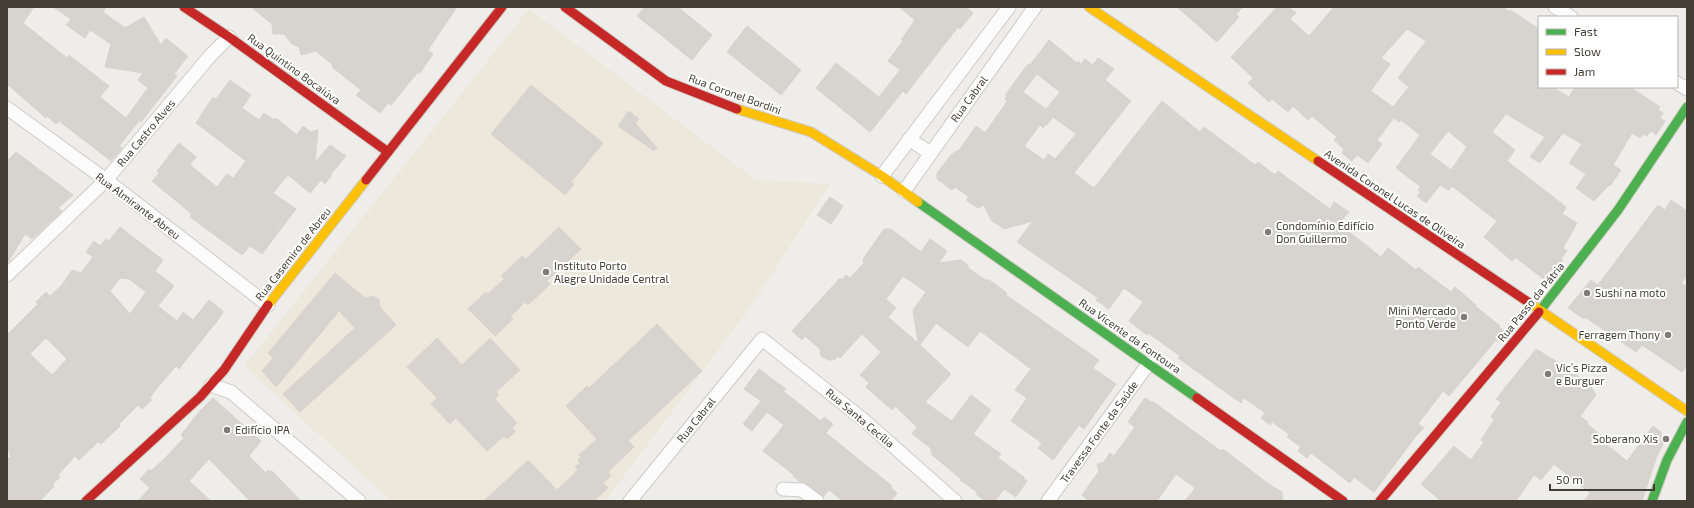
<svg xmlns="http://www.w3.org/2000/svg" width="1694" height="508" font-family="'Exo 2',sans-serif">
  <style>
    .education { fill: #ece8db }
    .building { fill: #d7d4d0; stroke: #d7d4cf; fill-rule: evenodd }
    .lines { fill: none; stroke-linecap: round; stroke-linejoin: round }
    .street-casing { stroke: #cdcbc7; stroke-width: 15 }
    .fast-casing { stroke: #cecac0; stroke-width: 11 }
    .slow-casing { stroke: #cecac0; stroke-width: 11 }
    .jam-casing { stroke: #cecac0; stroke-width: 11 }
    .street { stroke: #fdfcfc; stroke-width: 13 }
    .fast { stroke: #4caf50; stroke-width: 9 }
    .slow { stroke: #ffc107; stroke-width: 9 }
    .jam { stroke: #c62828; stroke-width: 9 }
    .poi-dot { fill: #807b74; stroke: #fff; stroke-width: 1.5 }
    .labels { text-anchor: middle; stroke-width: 4; stroke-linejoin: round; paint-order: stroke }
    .street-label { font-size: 11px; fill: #443e35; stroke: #fff }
    .poi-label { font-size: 11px; fill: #443e35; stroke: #fff; text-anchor: start }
  </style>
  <rect width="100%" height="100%" fill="#efede9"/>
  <polygon class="education" points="529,9 756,180 830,184 751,306 605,501 391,501 244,366"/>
  <g class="building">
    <polygon points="10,7 34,7 23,23 67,58 69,55 109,86 100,97 126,118 148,88 138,80 143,73 105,67 111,44 90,30 85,38 66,25 71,19 53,7 106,7 103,12 125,28 144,17 161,45 166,38 188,56 174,74 177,76 141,122 139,121 119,146 122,148 111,161 59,121 56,124 47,116 46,118 7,84 7,11"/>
    <polygon points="251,7 457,7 428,50 433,54 420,73 418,72 391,105 388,103 380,113 356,95 361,90 332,67 333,65 316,51 301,55 299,47 292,44 284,34 273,34 272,24"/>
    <polygon points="645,7 678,7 712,35 692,60 637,16"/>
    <polygon points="899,7 966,7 973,13 960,29 958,27 906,94 903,91 870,132 816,88 836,63 879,97 900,70 888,61 903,41 901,40 915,20"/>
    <polygon points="1177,7 1243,7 1236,14 1239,17 1217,42"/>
    <path d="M 1277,7 L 1289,7 L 1296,13 L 1290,19 L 1309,36 L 1334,7 L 1502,7 L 1509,11 L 1512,11 L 1539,29 L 1539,87 L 1552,87 L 1569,97 L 1575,87 L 1630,87 L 1660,107 L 1658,110 L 1663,113 L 1660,118 L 1665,121 L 1656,135 L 1651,131 L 1647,136 L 1643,134 L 1640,138 L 1632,133 L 1613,165 L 1621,170 L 1610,186 L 1609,185 L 1594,201 L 1576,188 L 1586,174 L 1569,163 L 1582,144 L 1563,133 L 1540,163 L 1530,157 L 1545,137 L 1506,114 L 1492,132 L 1515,150 L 1507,161 L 1565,206 L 1566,208 L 1562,214 L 1577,223 L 1563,248 L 1567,251 L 1561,259 L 1563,260 L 1546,281 L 1515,257 L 1512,261 L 1484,237 L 1497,221 L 1452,186 L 1449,190 L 1440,185 L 1426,203 L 1417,196 L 1420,192 L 1418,190 L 1421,187 L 1396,168 L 1420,135 L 1401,120 L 1399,122 L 1394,118 L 1377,140 L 1382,144 L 1368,163 L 1357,155 L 1352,161 L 1342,153 L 1344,149 L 1334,140 L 1337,137 L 1312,116 L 1308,120 L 1293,106 L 1288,112 L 1272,99 L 1269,102 L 1248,83 L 1253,78 L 1231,57 ZM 1407,29 L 1426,41 L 1398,78 L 1409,87 L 1393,107 L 1371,91 L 1390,64 L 1381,58 ZM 1448,131 L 1467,147 L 1451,170 L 1430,154 Z"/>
    <polygon points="747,26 801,70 781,95 727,52"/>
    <path d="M 1049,40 L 1077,63 L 1078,61 L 1081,64 L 1085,59 L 1093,65 L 1098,58 L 1114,69 L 1105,80 L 1131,101 L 1074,173 L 1094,188 L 1162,101 L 1200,132 L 1204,127 L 1255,165 L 1258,162 L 1275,175 L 1278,171 L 1330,209 L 1334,202 L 1349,212 L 1342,220 L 1351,228 L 1348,231 L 1381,257 L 1388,248 L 1416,270 L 1418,267 L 1451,292 L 1455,287 L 1476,305 L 1475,306 L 1500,326 L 1499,327 L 1505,332 L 1498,342 L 1496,340 L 1449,396 L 1443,391 L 1418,424 L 1424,428 L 1416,436 L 1374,492 L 1354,477 L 1350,483 L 1311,453 L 1307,458 L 1298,451 L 1301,447 L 1287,437 L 1289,434 L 1272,422 L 1270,425 L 1261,418 L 1265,413 L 1244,398 L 1241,403 L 1178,358 L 1180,356 L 1148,333 L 1147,335 L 1129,321 L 1143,302 L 1124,288 L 1109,309 L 1096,300 L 1098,298 L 1017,242 L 1033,221 L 1004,229 L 991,220 L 984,205 L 978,208 L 967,201 L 968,196 L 955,187 L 952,190 L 937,179 L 937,173 L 952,154 L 960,149 L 976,126 L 985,133 L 1006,103 L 1007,100 L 1005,99 L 1007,96 L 1005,95 L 1028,64 L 1030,65 ZM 1037,74 L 1060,92 L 1046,109 L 1023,92 ZM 1053,117 L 1076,134 L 1055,159 L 1048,154 L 1044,160 L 1024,146 L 1040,125 L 1043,128 L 1045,125 L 1047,125 Z"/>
    <polygon points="230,80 251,95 242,108 259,120 264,113 274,120 276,118 297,135 303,126 311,132 318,130 315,162 330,145 346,156 331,174 332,175 325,184 321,180 310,193 288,175 273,193 296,209 262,254 250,246 242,255 190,217 192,214 152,181 159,173 157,171 179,143 196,157 190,165 217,187 227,174 233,178 246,161 196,123 213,97 216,99"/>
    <polygon points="531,85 603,143 571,182 574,184 565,195 491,134"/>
    <polygon points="629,111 639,119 635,123 657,148 654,151 618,126"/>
    <polygon points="16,152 73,195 58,208 62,211 32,239 25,234 7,264 7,161"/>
    <polygon points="830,197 843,206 831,224 817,215"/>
    <polygon points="1671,200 1687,211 1687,276 1681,283 1687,287 1687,366 1682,372 1642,345 1636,352 1585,317 1584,319 1568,308 1591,280 1598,285 1658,205 1665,210"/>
    <path d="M 120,227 L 163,260 L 155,271 L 174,286 L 158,306 L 177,321 L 183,312 L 193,320 L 209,300 L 223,311 L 221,316 L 179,369 L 176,366 L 157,388 L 150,398 L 152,400 L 142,409 L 138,405 L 119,424 L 120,426 L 101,444 L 98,442 L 79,460 L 75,456 L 58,475 L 60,477 L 53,484 L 54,486 L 40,501 L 7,501 L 7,460 L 11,456 L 9,454 L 10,452 L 7,449 L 7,335 L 38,304 L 36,302 L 46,292 L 50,296 L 62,285 L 72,270 L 81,273 L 93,257 L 86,252 L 94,241 L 100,246 L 106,239 L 109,241 ZM 120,278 L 129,279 L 146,292 L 130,314 L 110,291 ZM 46,338 L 67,359 L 52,375 L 30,354 Z"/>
    <polygon points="559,227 581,249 547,281 550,284 528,305 525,302 510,317 513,319 495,336 468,309 486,292 488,294 504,279 501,276 522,256 526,259"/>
    <path d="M 884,229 L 891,229 L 921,252 L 930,239 L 947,251 L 939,263 L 961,260 L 968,265 L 968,268 L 987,281 L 988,279 L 1007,293 L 1006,295 L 1099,360 L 1093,368 L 1116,384 L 1084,429 L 1079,425 L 1053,460 L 1038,448 L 1042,443 L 1011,421 L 1027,398 L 1015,390 L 1031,369 L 980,331 L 968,347 L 936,323 L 920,345 L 951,374 L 925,402 L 952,421 L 971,395 L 991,410 L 973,434 L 1001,454 L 998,458 L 1024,477 L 1024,479 L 1027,481 L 1016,497 L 1004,489 L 995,501 L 985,501 L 976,494 L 977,492 L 960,480 L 961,479 L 931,454 L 933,452 L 930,451 L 932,449 L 912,434 L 917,427 L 895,406 L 892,410 L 866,387 L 869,383 L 860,375 L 881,352 L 862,334 L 840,358 L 838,356 L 834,360 L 829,360 L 822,357 L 820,354 L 820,349 L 805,336 L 802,340 L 792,331 L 840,278 L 842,280 L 846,275 L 850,278 L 864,263 L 863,259 ZM 903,276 L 926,292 L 913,310 L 918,343 L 888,317 L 896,308 L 886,299 Z"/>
    <polygon points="335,273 365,298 372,296 379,299 380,307 396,325 300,412 283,394 355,328 339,311 276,387 262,371 273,358 268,353"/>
    <polygon points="657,324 702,371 628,441 634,447 608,472 611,476 603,483 608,488 594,501 484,501 528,460 557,490 577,471 578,470 575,467 580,463 578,460 581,457 579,455 597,439 566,406 587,386 589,388"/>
    <polygon points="437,338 462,365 490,338 520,370 496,392 499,395 495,399 517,423 512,428 515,432 507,439 504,436 487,451 456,418 450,424 431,404 437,398 407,367"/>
    <polygon points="1536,349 1571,370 1587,384 1588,382 1596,395 1580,416 1588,422 1587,424 1601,435 1598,438 1627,461 1653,426 1661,432 1663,445 1657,456 1642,501 1584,501 1590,493 1554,464 1541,480 1534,475 1516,501 1441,501 1421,484 1454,446 1471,460 1484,442 1481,440 1494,420 1491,417 1501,402 1496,399"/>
    <polygon points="759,369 786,389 783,391 821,421 824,417 833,424 826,433 892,486 890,487 897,493 891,501 843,501 829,490 823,497 807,484 800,482 793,476 794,475 763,451 784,425 767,412 752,431 743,424 761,401 744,389"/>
    <polygon points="213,398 261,441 249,456 266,473 268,470 271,472 272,471 301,501 250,501 209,459 189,481 211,501 138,501 150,488 140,479 149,469 151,471 165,458 184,438 181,435 199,412"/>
    <polygon points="1145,398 1151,402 1152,401 1221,451 1223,449 1266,482 1282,492 1283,501 1185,501 1195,488 1176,474 1157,501 1089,501 1082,495 1099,471 1097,464 1104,462 1110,453 1114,456 1135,427 1128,422"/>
  </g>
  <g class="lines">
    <g class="street-casing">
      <g id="street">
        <polyline points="1555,7 1571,17"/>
        <polyline points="1677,83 1687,89"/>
        <polyline points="7,108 106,180 268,305"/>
        <polyline points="909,139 930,153"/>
        <polyline points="882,176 1009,7"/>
        <polyline points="904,191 1035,7"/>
        <polyline points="7,275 106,180 210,56 229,37"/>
        <polyline points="211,385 231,392 359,501"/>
        <polyline points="783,489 802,490 817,501"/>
        <polyline points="630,501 762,339 865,421 955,501"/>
        <polyline points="1048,501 1149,363"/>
      </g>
    </g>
    <g class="fast-casing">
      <g id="fast">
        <polyline points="918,202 1197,398"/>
        <polyline points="1539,312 1618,210 1687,107"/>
        <polyline points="1652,501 1667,460 1687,422"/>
      </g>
    </g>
    <g class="slow-casing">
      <g id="slow">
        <polyline points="1089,7 1318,161"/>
        <polyline points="737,109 811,132 882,176 918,202"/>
        <polyline points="1531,304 1687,411"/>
        <polyline points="268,305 366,180"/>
      </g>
    </g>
    <g class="jam-casing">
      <g id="jam">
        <polyline points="184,7 229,37 388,152"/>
        <polyline points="565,7 666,81 737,109"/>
        <polyline points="1318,161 1531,304"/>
        <polyline points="366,180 502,7"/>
        <polyline points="1197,398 1343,501"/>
        <polyline points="86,501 200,397 224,370 268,305"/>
        <polyline points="1380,501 1539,312"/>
      </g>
    </g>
    <use href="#street" class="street"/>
    <use href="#fast" class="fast"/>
    <use href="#slow" class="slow"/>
    <use href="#jam" class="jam"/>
  </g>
  <g class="poi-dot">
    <circle cx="1268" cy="232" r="4"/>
    <circle cx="546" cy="272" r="4"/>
    <circle cx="1587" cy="293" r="4"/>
    <circle cx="1464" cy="317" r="4"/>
    <circle cx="1668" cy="335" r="4"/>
    <circle cx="1548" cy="374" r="4"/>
    <circle cx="227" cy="430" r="4"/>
    <circle cx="1666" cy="439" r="4"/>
  </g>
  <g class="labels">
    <g class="street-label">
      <text transform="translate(294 69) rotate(36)" y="4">Rua Quintino Bocaiúva</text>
      <text transform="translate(735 94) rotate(20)" y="4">Rua Coronel Bordini</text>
      <text transform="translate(969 99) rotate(-54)" y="4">Rua Cabral</text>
      <text transform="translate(146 133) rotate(-50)" y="4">Rua Castro Alves</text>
      <text transform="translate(1395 199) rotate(34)" y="4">Avenida Coronel Lucas de Oliveira</text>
      <text transform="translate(138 206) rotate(37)" y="4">Rua Almirante Abreu</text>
      <text transform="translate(293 254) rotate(-52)" y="4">Rua Casemiro de Abreu</text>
      <text transform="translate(1531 302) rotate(-51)" y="4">Rua Passo da Pátria</text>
      <text transform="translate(1130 336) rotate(35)" y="4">Rua Vicente da Fontoura</text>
      <text transform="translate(860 418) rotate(40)" y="4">Rua Santa Cecília</text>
      <text transform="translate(696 420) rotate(-51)" y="4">Rua Cabral</text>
      <text transform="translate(1099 432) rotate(-54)" y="4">Travessa Fonte da Saúde</text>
    </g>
    <g class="poi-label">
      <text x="1276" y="230">Condomínio Edifício<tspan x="1276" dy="13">Don Guillermo</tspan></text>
      <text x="554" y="270">Instituto Porto<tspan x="554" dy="13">Alegre Unidade Central</tspan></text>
      <text x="1595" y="297">Sushi na moto</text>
      <text x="1456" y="315" text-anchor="end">Mini Mercado<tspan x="1456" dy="13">Ponto Verde</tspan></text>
      <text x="1660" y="339" text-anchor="end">Ferragem Thony</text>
      <text x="1556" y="372">Vic’s Pizza<tspan x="1556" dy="13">e Burguer</tspan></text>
      <text x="235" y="434">Edifício IPA</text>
      <text x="1658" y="443" text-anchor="end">Soberano Xis</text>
    </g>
  </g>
  <rect width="1694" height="508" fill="none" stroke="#443e35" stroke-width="16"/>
  <rect x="1538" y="16" width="140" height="72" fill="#ffffff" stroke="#b4b2ae"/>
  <rect x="1546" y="29" width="20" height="6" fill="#4caf50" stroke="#b4b2ae"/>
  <text x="1574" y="36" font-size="12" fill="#443e35">Fast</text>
  <rect x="1546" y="49" width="20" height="6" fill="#ffc107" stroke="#b4b2ae"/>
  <text x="1574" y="56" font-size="12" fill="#443e35">Slow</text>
  <rect x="1546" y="69" width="20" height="6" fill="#c62828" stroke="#b4b2ae"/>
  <text x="1574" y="76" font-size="12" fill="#443e35">Jam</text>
  <path d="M1550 484v6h104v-6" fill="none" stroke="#443e35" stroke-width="2"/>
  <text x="1556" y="484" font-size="12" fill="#443e35" stroke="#ffffff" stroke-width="3" paint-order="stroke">50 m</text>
</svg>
